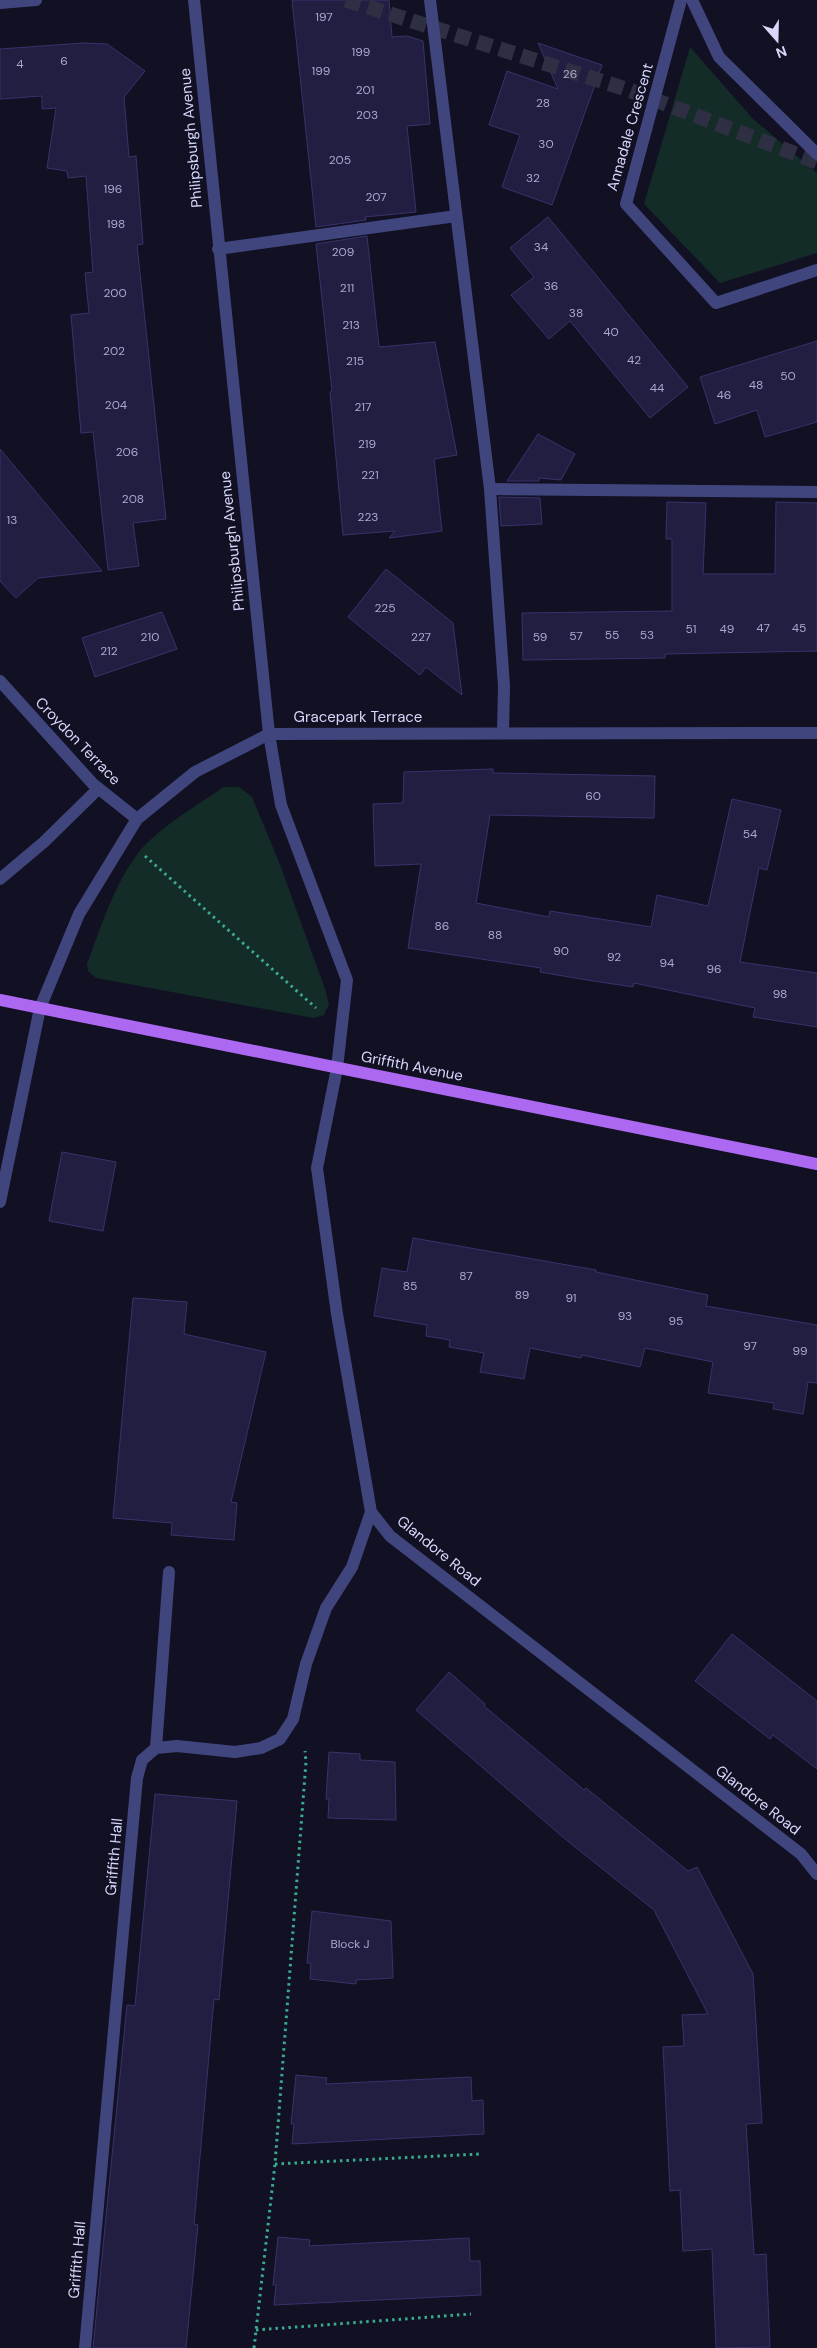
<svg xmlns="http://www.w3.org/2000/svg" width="817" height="2348" font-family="'DM Sans',sans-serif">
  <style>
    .green { fill: #142c28 }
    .building { fill: #211e42; stroke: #37336c }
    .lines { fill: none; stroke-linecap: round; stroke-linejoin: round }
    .highway-tunnel { stroke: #2f2f43; stroke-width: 15; stroke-dasharray: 15 8; stroke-linecap: butt }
    .path { stroke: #3baa95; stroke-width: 3; stroke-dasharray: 2.5 4; stroke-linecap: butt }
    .minor { stroke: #40467d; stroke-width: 12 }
    .major { stroke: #ac68f0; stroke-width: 12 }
    .labels { text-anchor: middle; stroke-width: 4.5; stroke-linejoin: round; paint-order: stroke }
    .number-label { font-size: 12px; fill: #a9a9cd }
    .street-label { font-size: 15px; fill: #d6d7fb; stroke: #111123 }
  </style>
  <rect width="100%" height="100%" fill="#111123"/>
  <g class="green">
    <polygon points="690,47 753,119 817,173 817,253 720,283 644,204"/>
    <path d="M 224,787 L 239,787 L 252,797 L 279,862 L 325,989 L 329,1004 L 324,1015 L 313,1018 L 96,978 L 88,971 L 87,964 C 101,927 114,884 139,852 C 157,829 199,804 224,787 Z"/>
  </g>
  <g class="building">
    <polygon points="292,0 389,0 392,37 407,36 423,41 430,124 407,126 416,212 365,217 366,220 316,227"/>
    <polygon points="83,43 107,44 145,71 124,97 129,157 136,156 143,244 137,245 166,519 133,523 139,566 108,570 93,432 81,433 71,315 89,313 85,273 93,272 86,176 68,178 67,171 47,168 56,108 42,109 42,96 0,99 0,49"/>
    <polygon points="538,43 602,65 552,205 502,187 520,135 489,125 507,71 558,89"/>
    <polygon points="548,217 688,387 650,418 570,321 549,339 511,295 534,277 510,248"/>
    <polygon points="367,236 379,347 435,342 457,455 434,459 442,531 389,538 395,531 343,535 330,392 332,391 316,244"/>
    <polygon points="817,341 817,422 765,437 757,410 715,424 700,377"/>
    <polygon points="538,434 575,454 561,480 539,478 539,481 507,481"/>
    <polygon points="0,449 102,571 38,578 16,598 0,581"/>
    <polygon points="499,497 540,498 542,524 501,526"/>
    <polygon points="667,502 706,503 703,574 775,574 776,502 817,503 817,651 665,654 665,658 523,660 522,613 672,611 672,539 666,539"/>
    <polygon points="386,569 453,623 462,695 426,667 420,675 348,617"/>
    <polygon points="162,612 177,649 95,677 82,638"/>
    <polygon points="493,769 493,773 655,776 654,818 490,815 476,903 549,917 550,911 651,927 657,895 708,906 732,799 781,810 767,870 759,868 740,962 817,973 817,1027 753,1017 755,1008 634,983 633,987 587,980 540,972 541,968 408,948 421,864 375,866 373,804 403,803 404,772"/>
    <polygon points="62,1152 116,1162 103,1231 49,1221"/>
    <polygon points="413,1238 596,1270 596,1272 708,1295 706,1306 817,1325 817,1383 808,1382 803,1414 773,1409 774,1403 708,1393 713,1362 645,1348 640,1367 582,1355 581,1358 530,1348 524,1379 480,1372 484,1353 449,1347 450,1340 426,1336 427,1325 374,1316 382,1268 407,1272"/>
    <polygon points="133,1298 187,1302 184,1334 266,1352 231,1502 237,1503 234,1540 171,1535 172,1523 113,1518"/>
    <polygon points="732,1634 817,1701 817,1769 773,1735 770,1739 695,1681"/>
    <polygon points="449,1672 485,1704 484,1706 584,1790 586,1788 688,1871 697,1867 753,1974 762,2123 746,2124 754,2255 766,2254 770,2347 716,2348 712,2249 683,2251 680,2190 670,2191 663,2047 684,2046 682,2015 708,2014 654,1910 564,1838 416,1710"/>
    <polygon points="329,1752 360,1754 360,1760 395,1762 396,1820 328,1818 329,1799 326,1799"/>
    <polygon points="155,1794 237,1801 219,2000 214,1999 194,2224 198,2225 186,2348 93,2348 127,2005 135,2006"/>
    <polygon points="312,1911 391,1921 393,1978 356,1980 356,1984 310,1979 311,1963 307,1963"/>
    <polygon points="296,2075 327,2078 326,2084 471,2077 472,2101 483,2100 484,2134 292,2144 294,2124 291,2124"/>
    <polygon points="278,2237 310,2240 309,2246 469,2238 470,2261 480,2261 481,2295 274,2305 276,2285 273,2285"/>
  </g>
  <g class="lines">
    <polyline class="highway-tunnel" points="346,0 629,90 817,162"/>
    <g class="path">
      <polyline points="145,856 316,1008"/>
      <polyline points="275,2164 480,2154"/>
      <polyline points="256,2330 471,2314"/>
      <polyline points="254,2348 275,2164 306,1762 305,1751"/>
    </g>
    <g class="minor">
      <polyline points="194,0 269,734 281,805 347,980 337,1068 317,1168 337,1314 371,1512 390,1536 801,1854 817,1874"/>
      <polyline points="430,0 490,489 504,686 503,733"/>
      <polyline points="681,0 626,204 716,303 817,270"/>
      <polyline points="692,0 719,57 817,154"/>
      <polyline points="0,3 36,0"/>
      <polyline points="218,249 456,216"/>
      <polyline points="490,489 817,492"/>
      <polyline points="0,681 93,784 137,819"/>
      <polyline points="0,879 44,842 98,789"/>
      <polyline points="0,1202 40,1008 79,914 137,819 195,772 269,734 817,733"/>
      <polyline points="156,1748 169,1572"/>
      <polyline points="85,2348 137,1778 142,1760 156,1748 177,1746 235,1752 261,1748 280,1739 293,1719 306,1664 326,1608 352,1567 371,1512"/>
    </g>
    <polyline class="major" points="0,1000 817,1164"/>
  </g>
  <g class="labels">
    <g class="number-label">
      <text x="324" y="21">197</text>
      <text x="361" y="56">199</text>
      <text x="64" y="65">6</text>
      <text x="20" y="68">4</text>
      <text x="321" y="75">199</text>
      <text x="570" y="78">26</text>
      <text x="365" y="94">201</text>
      <text x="543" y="107">28</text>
      <text x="367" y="119">203</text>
      <text x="546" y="148">30</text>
      <text x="340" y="164">205</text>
      <text x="533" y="182">32</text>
      <text x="113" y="193">196</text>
      <text x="376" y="201">207</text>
      <text x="116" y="228">198</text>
      <text x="541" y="251">34</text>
      <text x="343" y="256">209</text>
      <text x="551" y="290">36</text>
      <text x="347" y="292">211</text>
      <text x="115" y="297">200</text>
      <text x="576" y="317">38</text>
      <text x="351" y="329">213</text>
      <text x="611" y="336">40</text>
      <text x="114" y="355">202</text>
      <text x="634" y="364">42</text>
      <text x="355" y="365">215</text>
      <text x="788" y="380">50</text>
      <text x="756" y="389">48</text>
      <text x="657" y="392">44</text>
      <text x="724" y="399">46</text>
      <text x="116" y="409">204</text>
      <text x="363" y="411">217</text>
      <text x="367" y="448">219</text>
      <text x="127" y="456">206</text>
      <text x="370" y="479">221</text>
      <text x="133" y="503">208</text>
      <text x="368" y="521">223</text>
      <text x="12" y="524">13</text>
      <text x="385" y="612">225</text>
      <text x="763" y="632">47</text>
      <text x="799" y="632">45</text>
      <text x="691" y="633">51</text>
      <text x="727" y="633">49</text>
      <text x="612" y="639">55</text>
      <text x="647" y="639">53</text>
      <text x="576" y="640">57</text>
      <text x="150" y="641">210</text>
      <text x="421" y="641">227</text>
      <text x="540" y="641">59</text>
      <text x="109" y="655">212</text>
      <text x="593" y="800">60</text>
      <text x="750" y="838">54</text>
      <text x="442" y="930">86</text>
      <text x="495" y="939">88</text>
      <text x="561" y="955">90</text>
      <text x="614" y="961">92</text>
      <text x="667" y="967">94</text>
      <text x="714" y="973">96</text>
      <text x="780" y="998">98</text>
      <text x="466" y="1280">87</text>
      <text x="410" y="1290">85</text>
      <text x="522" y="1299">89</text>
      <text x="571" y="1302">91</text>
      <text x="625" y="1320">93</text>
      <text x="676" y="1325">95</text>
      <text x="750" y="1350">97</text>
      <text x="800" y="1355">99</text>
      <text x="350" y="1948">Block J</text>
    </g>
    <g class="street-label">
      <text transform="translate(630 127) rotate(-74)" y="5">Annadale Crescent</text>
      <text transform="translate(191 138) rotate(-95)" y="5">Philipsburgh Avenue</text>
      <text transform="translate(232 541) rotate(-96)" y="5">Philipsburgh Avenue</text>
      <text x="358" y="722">Gracepark Terrace</text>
      <text transform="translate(78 741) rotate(46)" y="5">Croydon Terrace</text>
      <text transform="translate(412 1066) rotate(11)" y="5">Griffith Avenue</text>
      <text transform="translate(439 1551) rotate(39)" y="5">Glandore Road</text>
      <text transform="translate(758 1800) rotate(38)" y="5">Glandore Road</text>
      <text transform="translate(114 1857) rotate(-85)" y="5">Griffith Hall</text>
      <text transform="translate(77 2260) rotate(-85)" y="5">Griffith Hall</text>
    </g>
  </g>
  <g transform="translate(777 40) rotate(160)" stroke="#111123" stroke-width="4" paint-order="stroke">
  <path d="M0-4L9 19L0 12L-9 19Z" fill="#d6d7fb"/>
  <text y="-8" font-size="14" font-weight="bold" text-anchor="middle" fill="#d6d7fb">N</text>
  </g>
</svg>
